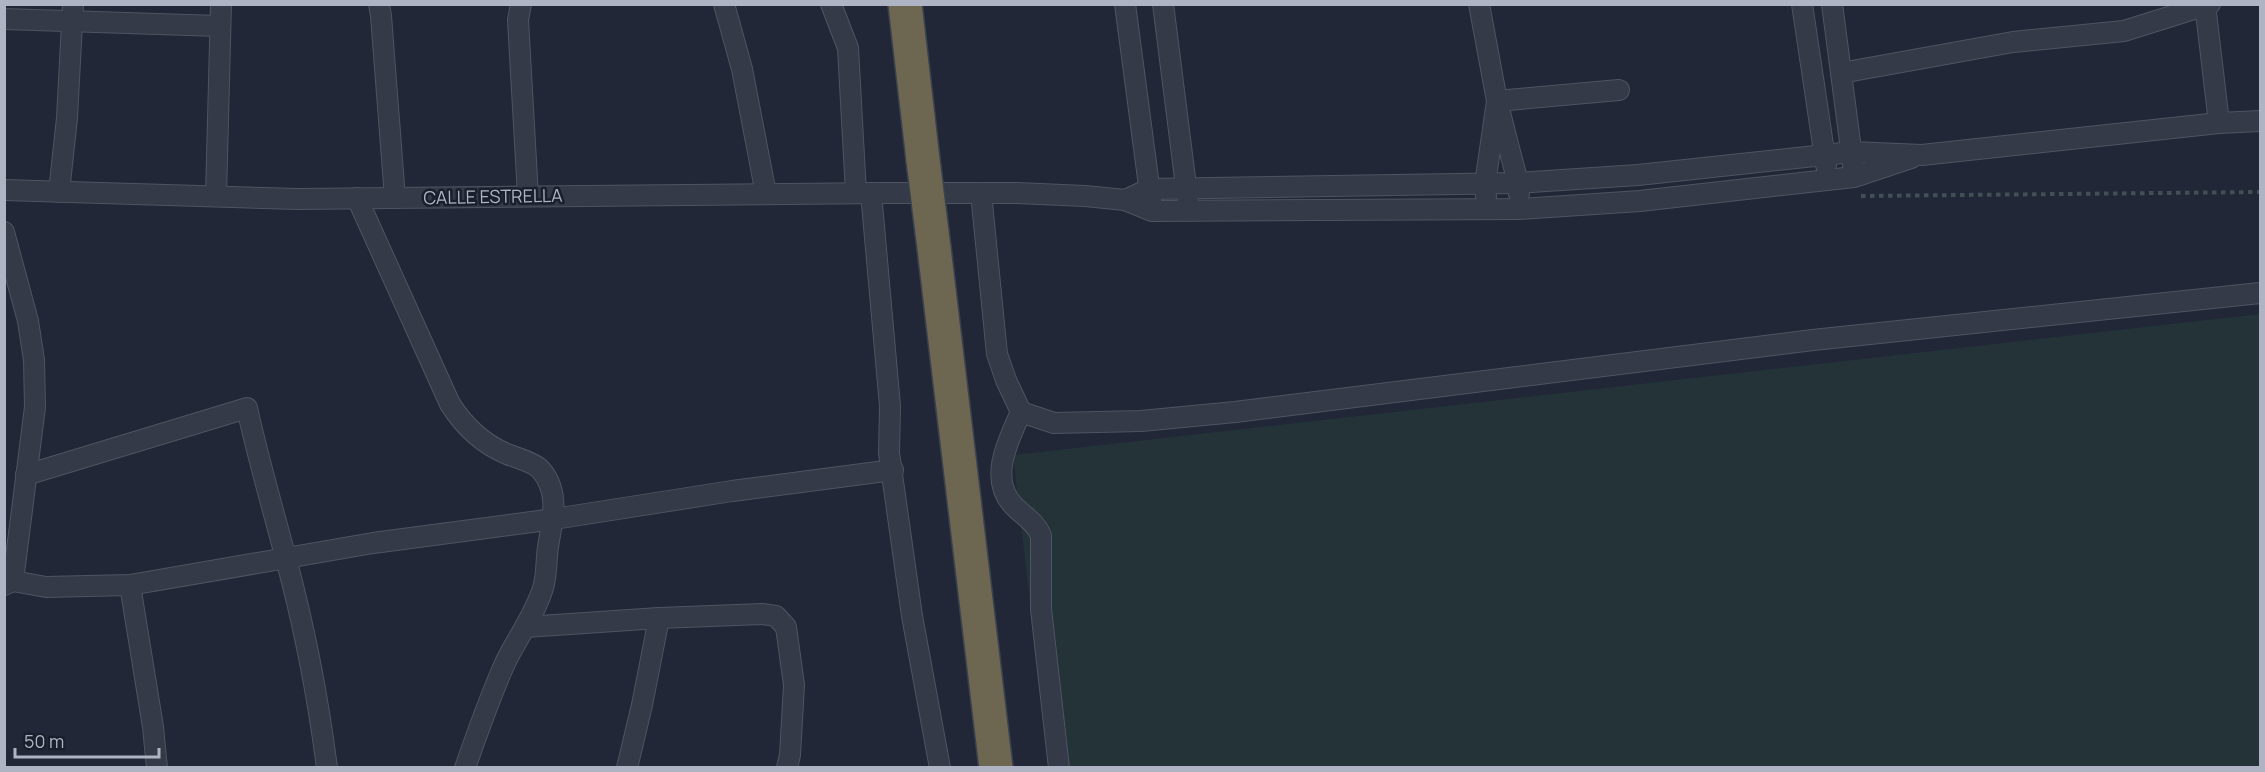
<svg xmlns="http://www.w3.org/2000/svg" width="2265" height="772" font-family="Manrope,sans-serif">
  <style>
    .green { fill: #233338 }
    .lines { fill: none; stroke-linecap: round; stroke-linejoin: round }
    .minor-casing { stroke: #4f5462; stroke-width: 22 }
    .motorway-casing { stroke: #3c414f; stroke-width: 36 }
    .path { stroke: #405055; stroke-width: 4; stroke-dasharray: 4.5 4.5; stroke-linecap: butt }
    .minor { stroke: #343a47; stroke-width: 20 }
    .motorway { stroke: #6d6651; stroke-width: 33 }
    .motorway-bridge-casing { stroke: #3c414f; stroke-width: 36; stroke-linecap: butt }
    .motorway-bridge { stroke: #6d6651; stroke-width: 33 }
    .labels { text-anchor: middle; stroke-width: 5; stroke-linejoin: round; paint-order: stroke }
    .street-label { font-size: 18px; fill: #aeb4c4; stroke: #1a1f2c }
  </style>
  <rect width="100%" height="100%" fill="#212737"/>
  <polygon class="green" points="2260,314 2260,767 1049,767 1013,455"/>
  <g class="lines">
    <g class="minor-casing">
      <g id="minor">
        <polyline points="379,4 381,16 395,198"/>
        <polyline points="521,4 518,20 528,196"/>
        <polyline points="724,4 742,69 766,194"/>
        <polyline points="831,4 848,48 856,193"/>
        <polyline points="1125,4 1151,201"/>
        <polyline points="1163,4 1188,202"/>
        <polyline points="1479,4 1497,101 1485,184 1486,197"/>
        <polyline points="1802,4 1826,165"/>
        <polyline points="1832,4 1853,165"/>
        <polyline points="2205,4 2219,123"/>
        <polyline points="4,19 219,26"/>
        <polyline points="1841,73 2013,42 2124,31 2210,4"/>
        <polyline points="4,190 298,199 884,193 1017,193 1085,196 1125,200 1149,189 1518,183 1638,175 1852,152 1922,155 2219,123 2260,121"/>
        <polyline points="59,192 67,118 73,4"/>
        <polyline points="871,193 890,406 889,453 912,616 940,768"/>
        <polyline points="981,193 997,354 1006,380 1021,412 1054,423 1141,421 1235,412 1813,340 2260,293"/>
        <polyline points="1519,194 1518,183 1497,101 1619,90"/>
        <polyline points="216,196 221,4"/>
        <path d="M 357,198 L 450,404 C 464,426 483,444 507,454 C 517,458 533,462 540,469 C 561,492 552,521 548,547 C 546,561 547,575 543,588 C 535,614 518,637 506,661 C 490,696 478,731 465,768"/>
        <polyline points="1125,200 1152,211 1519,209 1640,201 1854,177 1911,158"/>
        <polyline points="4,232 28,321 34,360 35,407 13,581"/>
        <path d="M 1021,412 C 1009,439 988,478 1013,505 C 1023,516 1036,522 1041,536 L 1041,609 L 1059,768"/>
        <path d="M 26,475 L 247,408 C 258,458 272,506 285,555 C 304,625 318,697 327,768"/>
        <polyline points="4,585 13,581 46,587 130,585 373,543 554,519 732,491 893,470"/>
        <polyline points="130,585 153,727 157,768"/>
        <polyline points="525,627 659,618 762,614 776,616 786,627 794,685 790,755 787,768"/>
        <polyline points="627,768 642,705 659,618"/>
      </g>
    </g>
    <g class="motorway-casing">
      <g id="motorway">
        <polyline points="905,4 923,160"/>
        <polyline points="934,248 996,768"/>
      </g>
    </g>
    <polyline class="path" points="1861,196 2260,192"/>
    <use href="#minor" class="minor"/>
    <use href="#motorway" class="motorway"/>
    <g class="motorway-bridge-casing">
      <polyline id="motorway-bridge" points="923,160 934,248"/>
    </g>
    <use href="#motorway-bridge" class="motorway-bridge"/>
  </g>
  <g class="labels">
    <g class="street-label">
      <text transform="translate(493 197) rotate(-1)" y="6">CALLE ESTRELLA</text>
    </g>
  </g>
  <rect width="2265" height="772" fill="none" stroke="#aeb4c4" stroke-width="12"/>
  <path d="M15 748v9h144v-9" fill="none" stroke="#aeb4c4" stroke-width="3"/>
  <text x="24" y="748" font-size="18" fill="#aeb4c4" stroke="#1a1f2c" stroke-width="4.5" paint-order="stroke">50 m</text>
</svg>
